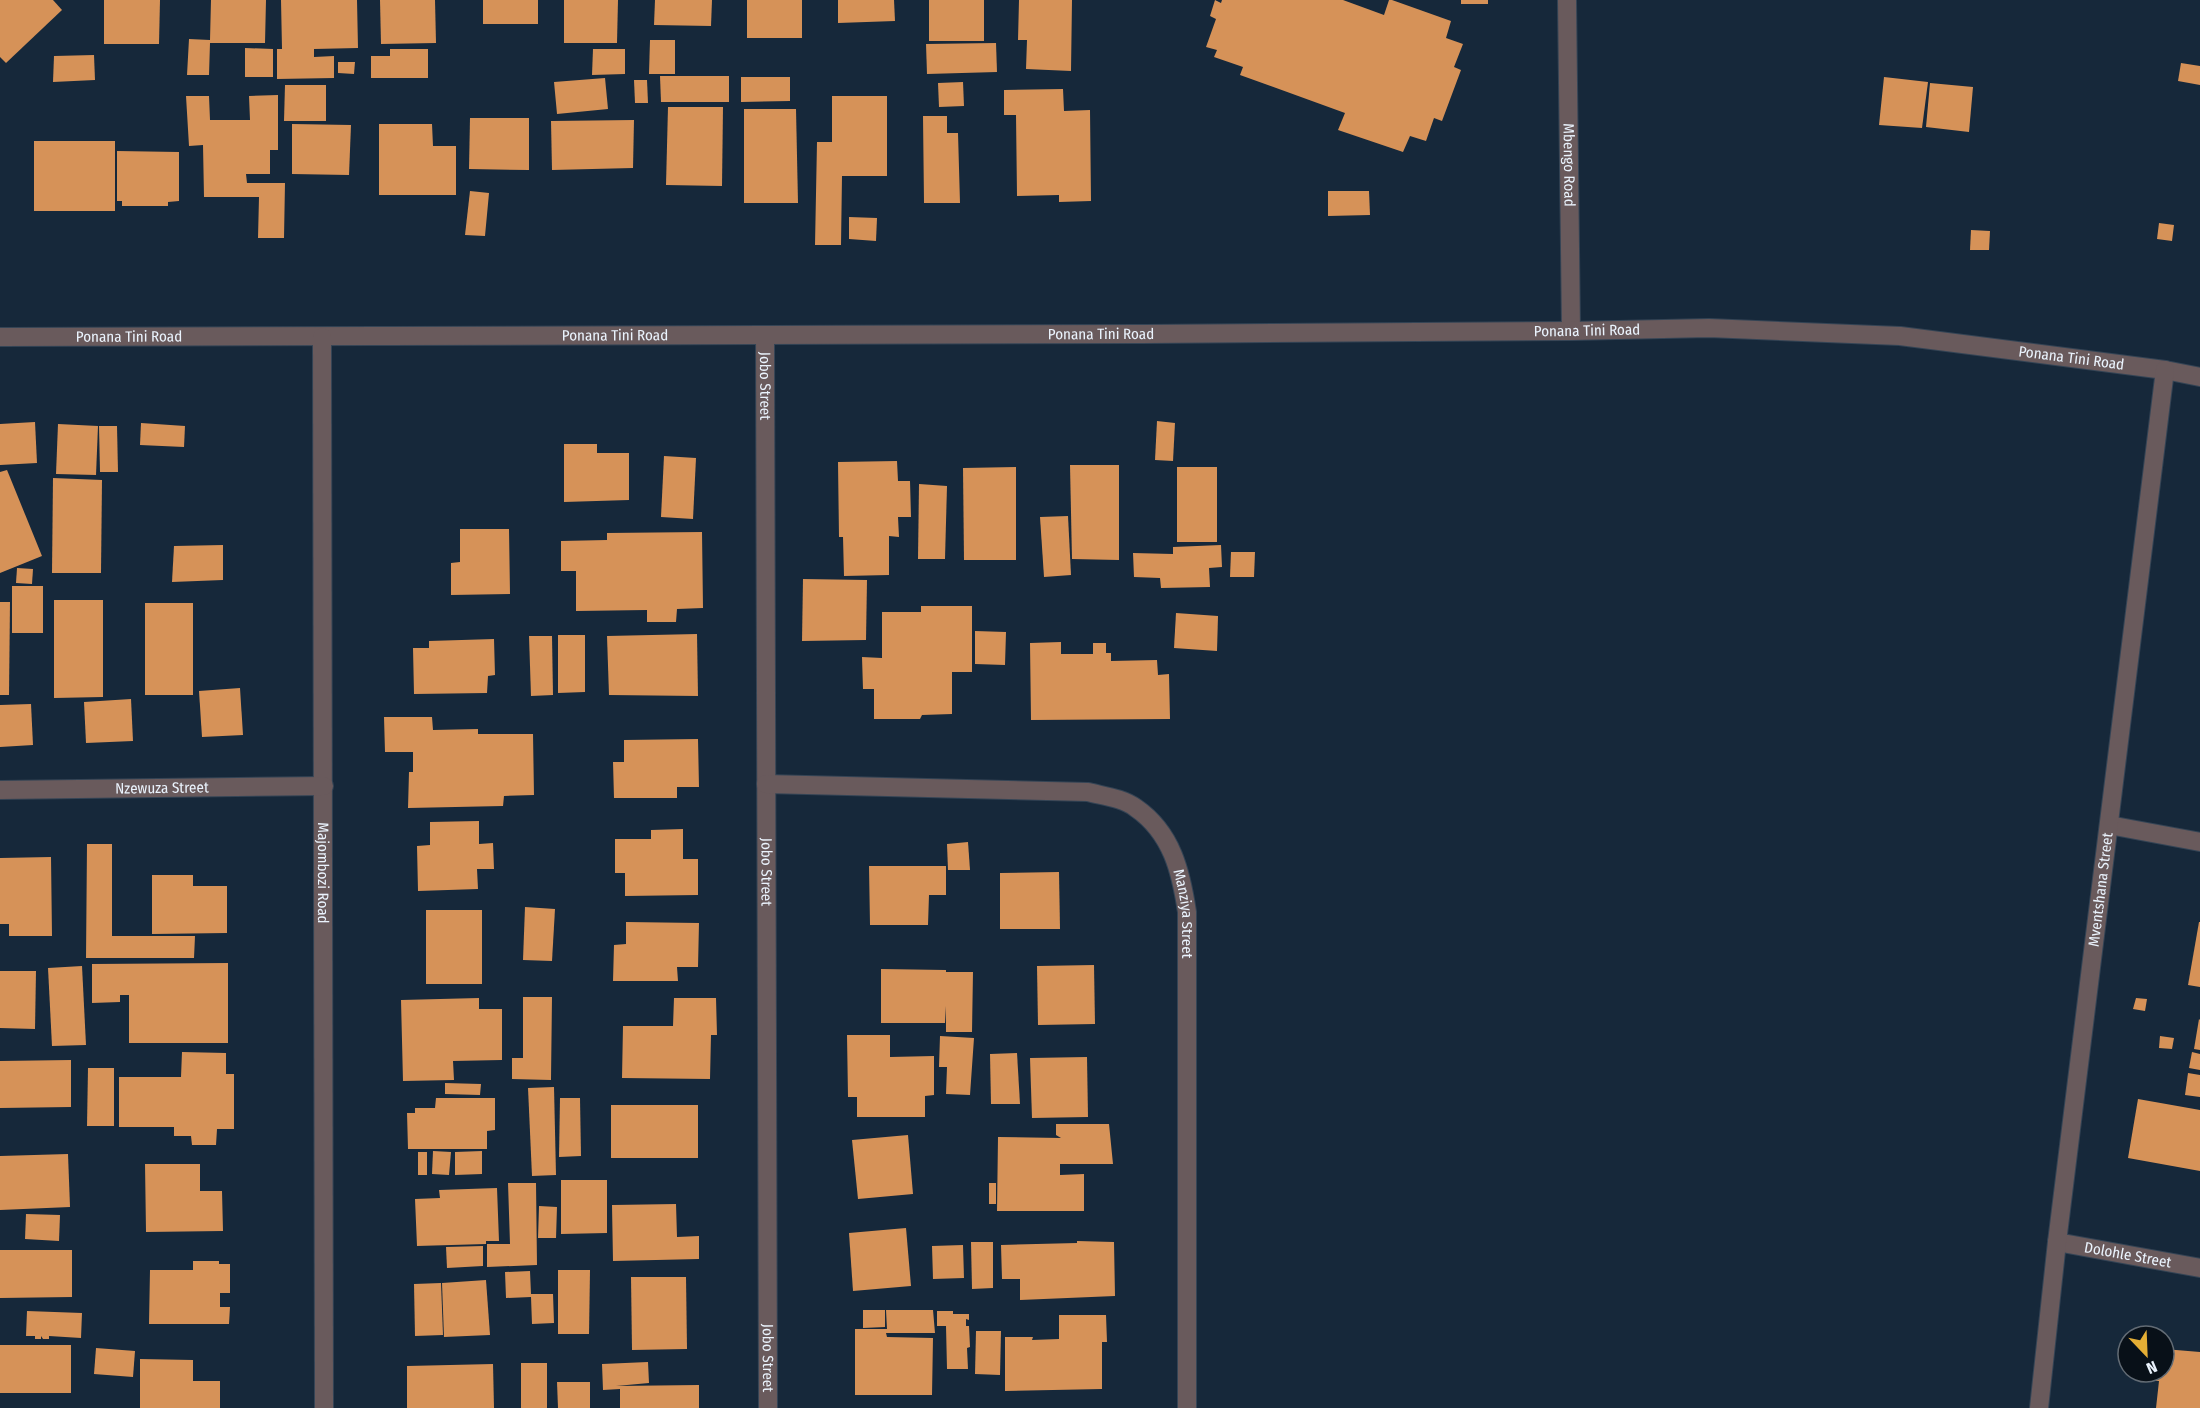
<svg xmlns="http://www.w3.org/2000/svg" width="2200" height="1408" font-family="'Fira Sans Condensed',sans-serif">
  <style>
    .building { fill: #d69258 }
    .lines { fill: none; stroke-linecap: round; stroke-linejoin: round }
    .minor-casing { stroke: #344455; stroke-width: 20 }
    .minor { stroke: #695a5c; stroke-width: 18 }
    .labels { text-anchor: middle; stroke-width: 6; stroke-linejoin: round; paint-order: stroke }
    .street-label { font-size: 15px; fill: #eaf3fd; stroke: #081018 }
  </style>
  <rect width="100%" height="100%" fill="#16283a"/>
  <g class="building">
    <polygon points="0,0 53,0 62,10 6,63 0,57"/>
    <polygon points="104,0 160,0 159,44 104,44"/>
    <polygon points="211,0 266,0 265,43 210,43 209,75 187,75 189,39 210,40"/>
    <polygon points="281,0 357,0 358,48 314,49 314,57 334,56 334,78 277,79 277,49 282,49"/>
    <polygon points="380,0 435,0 436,43 381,44"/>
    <rect x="483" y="0" width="55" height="24"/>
    <polygon points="564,0 618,0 617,43 564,43"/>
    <polygon points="655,0 712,0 711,26 654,25"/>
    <rect x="747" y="0" width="55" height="38"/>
    <polygon points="838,0 894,0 895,21 838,23"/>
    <rect x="929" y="0" width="55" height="41"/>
    <polygon points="1019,0 1072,0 1071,71 1026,69 1027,40 1018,40"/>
    <polygon points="1215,0 1221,3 1222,0 1343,0 1384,15 1389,0 1392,0 1451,21 1446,38 1463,44 1454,67 1461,70 1442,121 1434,118 1426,141 1410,136 1403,152 1338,130 1345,113 1240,75 1243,67 1214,57 1217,50 1206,47 1216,19 1210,16"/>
    <rect x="1461" y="0" width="27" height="4"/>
    <polygon points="650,40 675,40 675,74 649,74"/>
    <polygon points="996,43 997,72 927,74 926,44"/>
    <polygon points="245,48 273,49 273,77 245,77"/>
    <polygon points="390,49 428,49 428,78 371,78 371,56 390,56"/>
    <polygon points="593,49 625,49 625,74 592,75"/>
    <polygon points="94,55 95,80 53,82 54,56"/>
    <polygon points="338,62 355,62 354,74 338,73"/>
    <polygon points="2181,63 2200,66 2200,85 2178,81"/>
    <polygon points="660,76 729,76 729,102 661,102"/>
    <polygon points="741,77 790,77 790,101 741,102"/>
    <polygon points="1884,77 1928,82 1922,128 1879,125"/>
    <polygon points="605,78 608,109 557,114 554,82"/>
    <polygon points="634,80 647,80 648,103 635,103"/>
    <polygon points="963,82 964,106 939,107 938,83"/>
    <polygon points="1930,83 1973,87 1969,132 1926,127"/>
    <polygon points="285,85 326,85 326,121 284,121"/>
    <polygon points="1063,89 1064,111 1090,110 1091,201 1059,202 1059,195 1017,196 1016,115 1004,115 1004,90"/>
    <polygon points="278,95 278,150 270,150 270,174 246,174 247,183 285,183 284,238 258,238 259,197 204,197 203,145 189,146 186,96 209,96 210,120 250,120 249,96"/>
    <polygon points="832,96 887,96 887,176 842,176 841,245 815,245 817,142 832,142"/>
    <polygon points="668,107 723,107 722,186 666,185"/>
    <polygon points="744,109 796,109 798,203 744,203"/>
    <polygon points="923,116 947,116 947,133 958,133 960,203 924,203"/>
    <polygon points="470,118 529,118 529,170 469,169"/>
    <polygon points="634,120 633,168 552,170 551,121"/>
    <polygon points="292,124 351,125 349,175 292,174"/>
    <polygon points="379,124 432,124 433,146 456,146 456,195 379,195"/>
    <rect x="34" y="141" width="81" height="70"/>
    <polygon points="117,151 179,152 179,201 168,202 168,206 122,206 122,201 117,201"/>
    <polygon points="470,191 489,193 485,236 465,235"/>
    <polygon points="1328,191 1369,191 1370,215 1328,216"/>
    <polygon points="849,217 877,218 876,241 849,239"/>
    <polygon points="2159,223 2174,225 2172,241 2157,239"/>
    <polygon points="1971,230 1990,231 1989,250 1970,250"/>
    <polygon points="1157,421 1175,423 1173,461 1155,460"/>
    <polygon points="35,422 37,463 0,465 0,424"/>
    <polygon points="141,423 185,426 184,447 140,445"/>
    <polygon points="58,424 98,426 96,475 56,474"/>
    <polygon points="99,426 117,426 118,472 100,472"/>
    <polygon points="564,444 597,444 597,453 629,453 629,500 564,502"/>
    <polygon points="664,456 696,458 693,519 661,517"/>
    <polygon points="897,461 898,481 910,481 911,517 898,517 899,537 889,536 889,575 844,576 843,537 839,537 838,462"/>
    <polygon points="1070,465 1119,465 1119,560 1072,559"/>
    <polygon points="1016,467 1016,560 964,560 963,468"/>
    <rect x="1177" y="467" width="40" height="75"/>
    <polygon points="7,470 42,556 0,573 0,472"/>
    <polygon points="53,478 102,480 101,573 52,573"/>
    <polygon points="919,484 947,486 945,559 918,559"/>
    <polygon points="1068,516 1071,575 1044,577 1040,517"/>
    <polygon points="460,529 509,529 510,594 451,595 451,563 460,562"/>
    <polygon points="702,532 703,608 677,609 676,622 647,622 647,610 576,611 576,571 561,571 561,541 607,540 607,533"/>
    <polygon points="223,545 223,580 172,582 174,546"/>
    <polygon points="1221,545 1222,567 1209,568 1210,587 1161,588 1160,578 1134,577 1133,553 1173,554 1173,547"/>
    <polygon points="1231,552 1255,552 1254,577 1230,577"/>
    <polygon points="17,568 33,569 32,584 16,583"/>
    <polygon points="803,579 867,580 866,640 802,641"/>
    <rect x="12" y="586" width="31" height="47"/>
    <polygon points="54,600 103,600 103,697 54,698"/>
    <polygon points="0,602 10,602 9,695 0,695"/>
    <rect x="145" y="603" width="48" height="92"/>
    <polygon points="921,606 972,606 972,672 952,672 952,714 922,715 920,719 874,719 874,689 863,689 862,657 882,658 882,612 921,612"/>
    <polygon points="1176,613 1218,616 1217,651 1174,648"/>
    <polygon points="975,631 1006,632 1005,665 975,664"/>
    <polygon points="697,634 698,696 609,695 607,636"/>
    <polygon points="558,635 585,635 585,692 558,693"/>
    <polygon points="529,636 552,636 553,695 531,696"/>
    <polygon points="494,639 495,675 488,676 487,693 414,694 413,648 429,648 429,641"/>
    <polygon points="1061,642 1061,654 1093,654 1093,643 1106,643 1106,653 1111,653 1111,661 1157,660 1158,675 1169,674 1170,719 1031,720 1030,643"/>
    <polygon points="240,688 243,735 202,737 199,691"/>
    <polygon points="131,699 133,741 86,743 84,702"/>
    <polygon points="31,704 33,745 0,747 0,705"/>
    <polygon points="384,717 432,717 433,730 478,729 478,734 533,734 534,795 504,796 503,806 408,808 409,772 413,772 413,752 385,752"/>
    <polygon points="698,739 699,787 677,787 677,798 614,798 613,762 624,762 624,740"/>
    <polygon points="479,821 479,844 493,843 494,869 477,869 478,889 418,891 417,846 430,845 430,822"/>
    <polygon points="683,829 683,859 698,859 698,895 625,896 625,873 615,873 615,839 651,839 651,830"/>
    <polygon points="968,842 970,870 948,870 947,844"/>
    <polygon points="87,844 112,844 112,936 195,936 194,958 86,958"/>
    <polygon points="51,857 52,936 9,936 9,924 0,924 0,858"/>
    <polygon points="869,866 946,866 946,895 929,895 928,925 870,925"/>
    <polygon points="1059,872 1060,929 1000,929 1000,873"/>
    <polygon points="152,875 193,875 193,886 227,886 227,933 152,934"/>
    <polygon points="525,907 555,909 552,961 523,960"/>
    <rect x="426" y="910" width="56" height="74"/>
    <polygon points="626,922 699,923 698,967 677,967 678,981 613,981 614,945 626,944"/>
    <polygon points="2199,922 2200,922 2200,987 2188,985"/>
    <polygon points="228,963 228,1043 129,1043 129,995 120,995 120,1002 92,1003 92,964"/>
    <polygon points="1094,965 1095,1024 1038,1025 1037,966"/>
    <polygon points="82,966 86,1045 52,1046 48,968"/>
    <polygon points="881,969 946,970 946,972 973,972 972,1032 946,1032 946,1006 945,1023 881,1023"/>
    <polygon points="0,971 36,971 35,1029 0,1028"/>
    <polygon points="523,997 552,997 551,1080 512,1079 512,1058 523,1058"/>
    <polygon points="479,998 479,1009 502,1009 502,1060 453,1061 454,1080 403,1081 401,1000"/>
    <polygon points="674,998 716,998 717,1035 711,1035 710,1079 622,1078 623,1026 673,1026"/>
    <polygon points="2136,998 2147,999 2145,1011 2133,1009"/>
    <polygon points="2199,1019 2200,1020 2200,1050 2194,1049"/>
    <polygon points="847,1035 890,1035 890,1057 934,1056 934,1095 925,1096 925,1117 857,1117 857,1097 848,1097"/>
    <polygon points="940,1036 974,1038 970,1095 946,1094 947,1067 939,1067"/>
    <polygon points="2160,1036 2174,1038 2172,1049 2159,1048"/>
    <polygon points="182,1052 226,1053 226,1074 234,1074 234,1129 217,1129 216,1145 192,1145 191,1136 174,1136 174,1127 119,1127 119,1077 181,1077"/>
    <polygon points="2192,1052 2200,1054 2200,1070 2189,1068"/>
    <polygon points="1017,1053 1020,1104 991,1104 990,1054"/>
    <polygon points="1087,1057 1088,1117 1032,1118 1030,1058"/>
    <polygon points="71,1060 71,1107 0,1108 0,1061"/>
    <polygon points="88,1068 114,1068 114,1126 87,1126"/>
    <polygon points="2188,1073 2200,1075 2200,1097 2185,1095"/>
    <polygon points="445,1083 481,1084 480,1095 445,1094"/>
    <polygon points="554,1087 556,1175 532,1176 528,1088"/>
    <polygon points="436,1098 495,1098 495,1130 487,1131 487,1149 408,1149 407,1113 415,1113 415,1108 435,1108"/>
    <polygon points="560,1098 580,1098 581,1156 559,1157"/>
    <polygon points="2138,1099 2200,1110 2200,1171 2128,1158"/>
    <rect x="611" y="1105" width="87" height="53"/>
    <polygon points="1056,1124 1109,1124 1113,1164 1060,1164 1060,1175 1084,1174 1084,1211 997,1211 998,1137 1061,1138 1056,1135"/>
    <polygon points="908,1135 913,1194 858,1199 852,1140"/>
    <polygon points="433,1151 451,1152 449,1175 432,1174"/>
    <polygon points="482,1151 482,1174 455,1175 455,1152"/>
    <rect x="418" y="1152" width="9" height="23"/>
    <polygon points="68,1154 70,1207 0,1210 0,1156"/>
    <polygon points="145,1164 200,1164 200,1191 222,1191 223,1231 146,1232"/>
    <polygon points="561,1180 607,1180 607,1233 561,1234"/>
    <polygon points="508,1183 536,1183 537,1265 487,1267 487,1244 510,1244"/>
    <rect x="989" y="1183" width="7" height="21"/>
    <polygon points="497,1188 499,1241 486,1241 486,1244 417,1246 415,1199 440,1198 439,1190"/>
    <polygon points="676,1204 677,1237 699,1236 699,1259 613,1261 612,1205"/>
    <polygon points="539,1206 557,1207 556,1238 538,1238"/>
    <polygon points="26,1214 60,1215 59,1241 25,1239"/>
    <polygon points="906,1228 911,1286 853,1291 849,1233"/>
    <polygon points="1077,1241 1114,1242 1115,1296 1020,1300 1020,1279 1002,1279 1001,1245 1077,1243"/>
    <polygon points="971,1242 993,1242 993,1288 972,1289"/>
    <polygon points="963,1245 964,1278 933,1279 932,1246"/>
    <polygon points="483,1246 483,1266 447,1268 446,1247"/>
    <polygon points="0,1250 72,1250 72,1297 0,1298"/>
    <polygon points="193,1261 219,1261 219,1264 230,1264 230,1293 220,1293 220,1307 230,1307 229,1324 149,1324 150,1270 193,1270"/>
    <polygon points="558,1270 590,1270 589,1334 558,1334"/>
    <polygon points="530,1271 531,1294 553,1294 554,1323 532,1324 531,1297 506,1298 505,1272"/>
    <polygon points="631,1277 686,1277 687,1349 632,1350"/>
    <polygon points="486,1280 490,1335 444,1337 442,1283"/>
    <polygon points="441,1283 443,1335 415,1336 414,1284"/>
    <polygon points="863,1310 885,1310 885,1327 863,1328"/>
    <polygon points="886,1310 933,1310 935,1333 886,1333 887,1337 933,1338 932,1395 855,1395 855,1329 887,1329"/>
    <polygon points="27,1311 82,1313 81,1338 49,1336 49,1339 43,1339 41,1336 41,1339 35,1339 35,1336 26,1336"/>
    <polygon points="937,1311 953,1311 953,1314 969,1314 969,1320 966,1319 966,1326 969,1326 970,1347 967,1348 968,1369 947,1369 946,1326 937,1326"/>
    <polygon points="1059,1315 1106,1315 1107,1342 1102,1342 1102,1389 1005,1391 1005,1337 1033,1337 1032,1340 1059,1339"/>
    <polygon points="976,1331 1001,1331 1000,1375 975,1374"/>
    <rect x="0" y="1345" width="71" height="48"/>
    <polygon points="96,1348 135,1351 133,1377 94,1374"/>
    <polygon points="2164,1349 2200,1352 2200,1408 2156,1408 2159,1381 2149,1381 2149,1372 2164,1372"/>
    <polygon points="140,1359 193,1360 193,1381 220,1381 220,1408 140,1408"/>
    <polygon points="648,1362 649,1383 616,1386 699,1385 699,1408 620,1408 620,1389 603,1390 602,1364"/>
    <rect x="521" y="1363" width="26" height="45"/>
    <polygon points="493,1364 494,1408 407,1408 407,1366"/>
    <polygon points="557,1382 590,1382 590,1408 558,1408"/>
  </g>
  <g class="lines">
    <g class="minor-casing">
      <g id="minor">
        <path id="s1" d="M 1567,0 L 1571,331"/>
        <path id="s2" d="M 765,335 L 768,1408"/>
        <path id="s3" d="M 0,337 L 1144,334 L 1571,331 L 1709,328 L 1900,336 L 2165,370 L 2200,377"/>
        <path id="s4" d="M 322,337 L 324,1408"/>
        <path id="s5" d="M 766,784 L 1088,792 C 1103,796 1123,798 1136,808 C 1172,833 1181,872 1187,912 L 1187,1408"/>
        <path id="s6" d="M 0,790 L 324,786"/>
        <polyline points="2109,825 2200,842"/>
        <path id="s7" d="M 2057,1242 L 2200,1268"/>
        <path id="s8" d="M 2039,1408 L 2057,1242 L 2165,370"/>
      </g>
    </g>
    <use href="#minor" class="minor"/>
  </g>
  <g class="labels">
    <g class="street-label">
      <text dy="5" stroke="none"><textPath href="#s1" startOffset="165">Mbengo Road</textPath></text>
      <text dy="5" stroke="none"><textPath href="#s3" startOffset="1587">Ponana Tini Road</textPath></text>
      <text dy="5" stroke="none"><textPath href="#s3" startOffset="1101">Ponana Tini Road</textPath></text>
      <text dy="5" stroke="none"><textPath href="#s3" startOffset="615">Ponana Tini Road</textPath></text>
      <text dy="5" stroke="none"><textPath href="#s3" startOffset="129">Ponana Tini Road</textPath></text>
      <text dy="5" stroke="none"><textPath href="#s3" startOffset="2073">Ponana Tini Road</textPath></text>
      <text dy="5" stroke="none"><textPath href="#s2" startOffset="51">Jobo Street</textPath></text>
      <text dy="5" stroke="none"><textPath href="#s6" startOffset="162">Nzewuza Street</textPath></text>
      <text dy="5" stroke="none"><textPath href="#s4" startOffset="536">Majombozi Road</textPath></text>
      <text dy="5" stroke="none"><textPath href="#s2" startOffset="537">Jobo Street</textPath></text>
      <text dy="5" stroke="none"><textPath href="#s8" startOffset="522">Mventshana Street</textPath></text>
      <text dy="5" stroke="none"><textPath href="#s5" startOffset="494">Manziya Street</textPath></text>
      <text dy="5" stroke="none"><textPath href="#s7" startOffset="72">Dolohle Street</textPath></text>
      <text dy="5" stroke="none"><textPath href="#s2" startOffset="1023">Jobo Street</textPath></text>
    </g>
  </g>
  <g transform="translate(2146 1354) rotate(157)"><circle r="28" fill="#081018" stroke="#626b74" stroke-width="1.5"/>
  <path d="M0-4.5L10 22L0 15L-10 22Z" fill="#e4ae35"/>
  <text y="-9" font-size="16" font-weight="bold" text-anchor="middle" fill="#eaf3fd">N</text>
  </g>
</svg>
